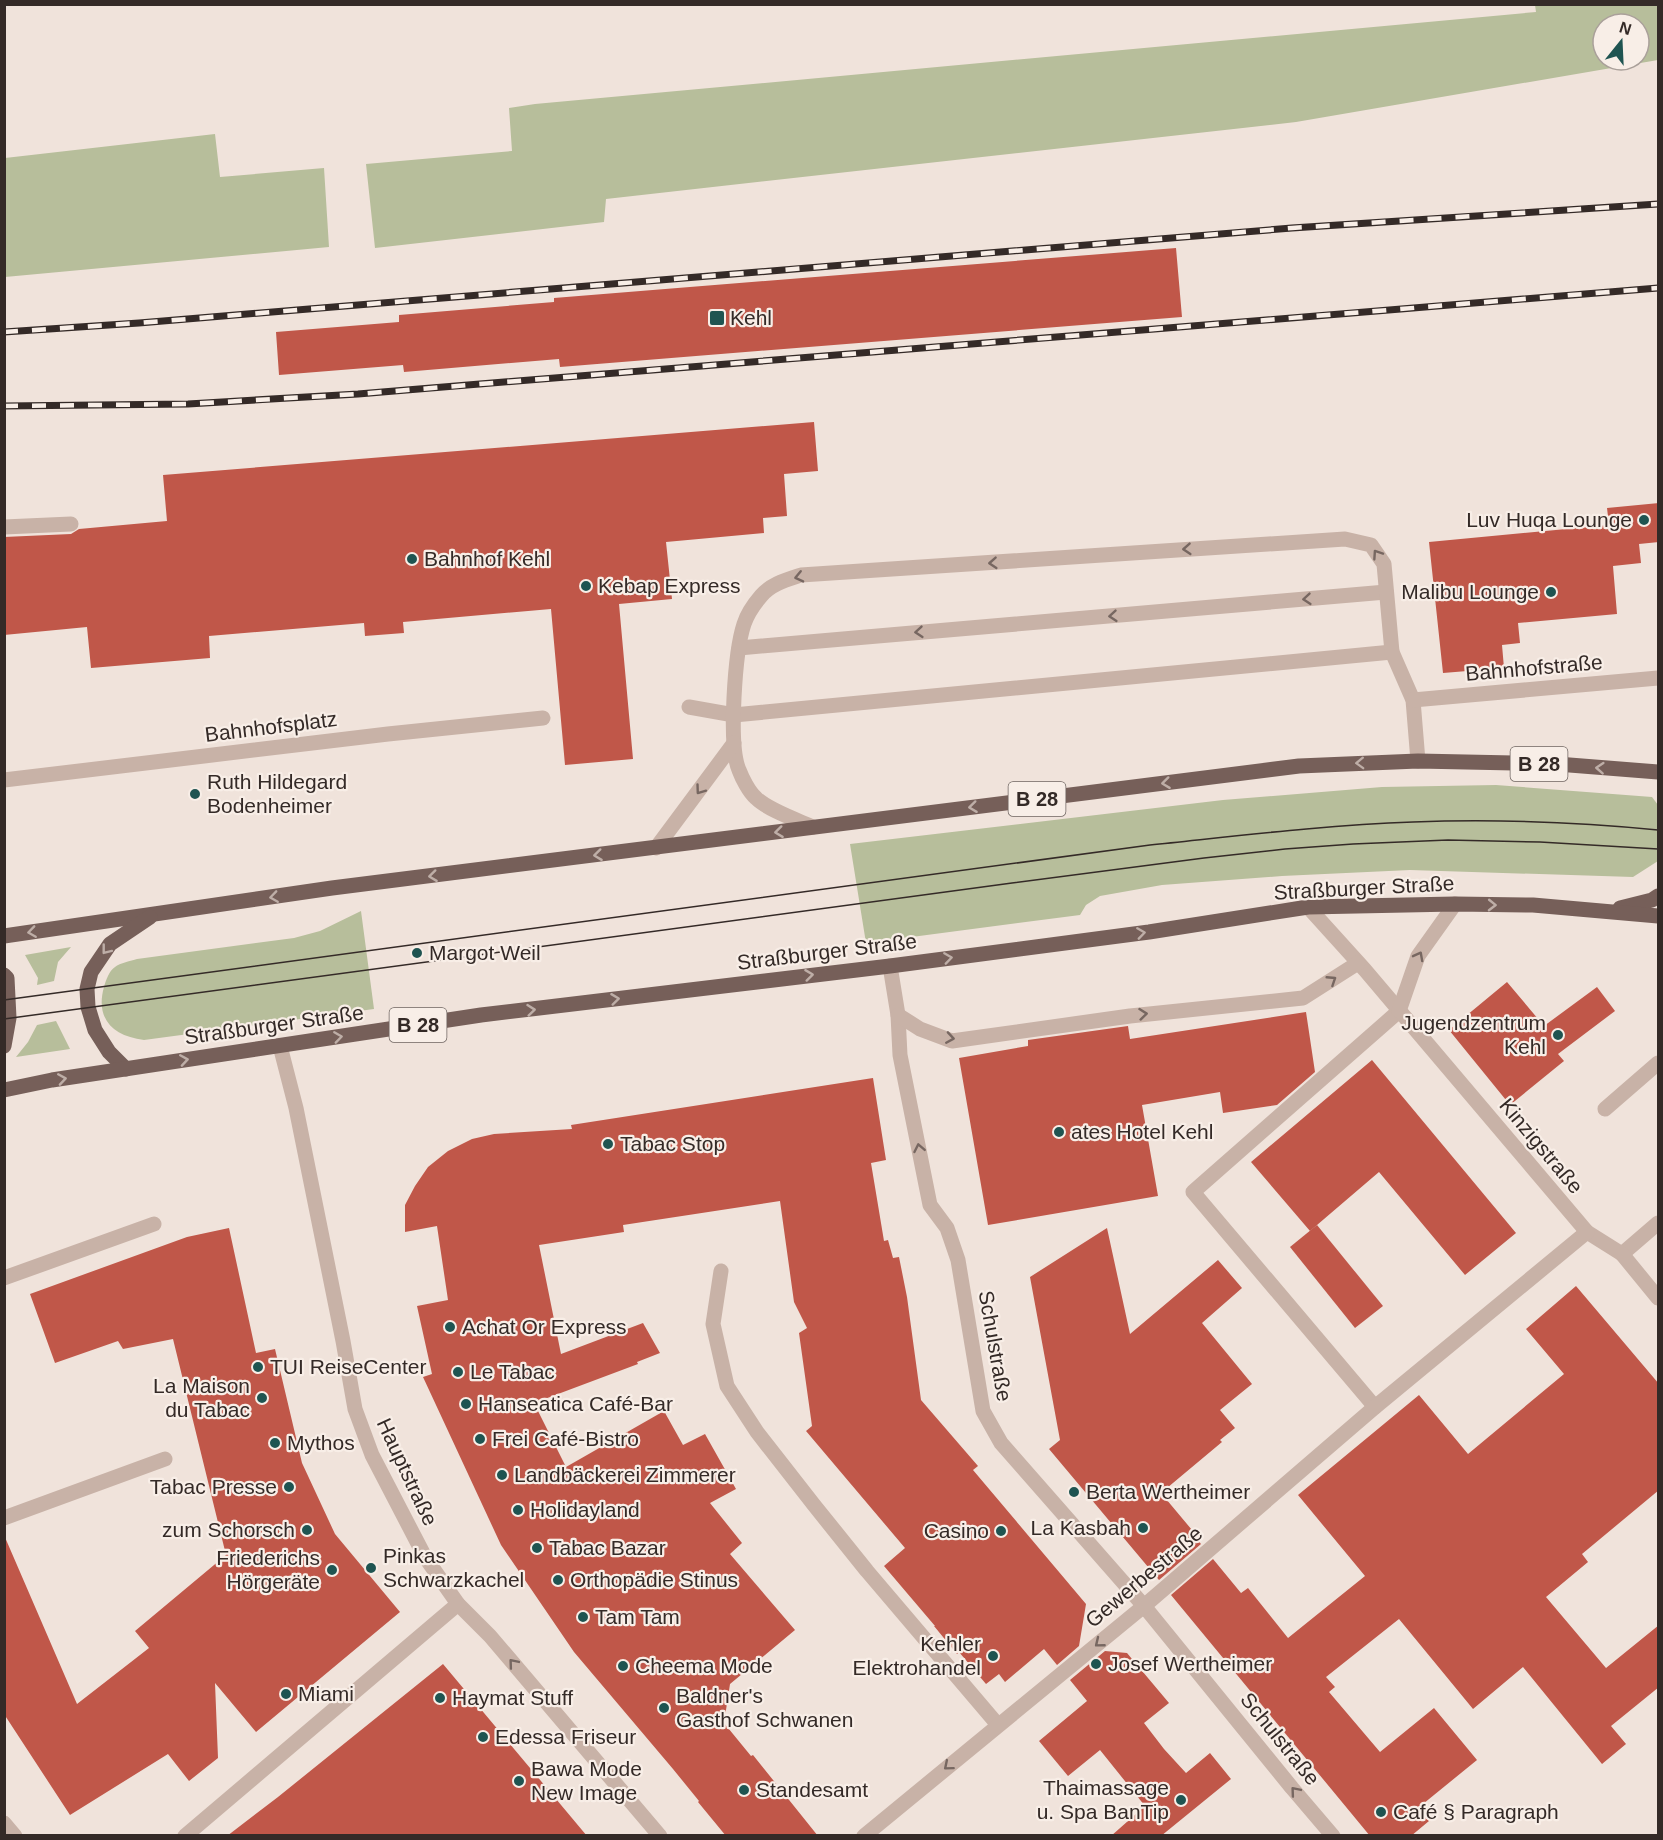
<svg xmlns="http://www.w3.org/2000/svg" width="1663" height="1840" font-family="Arial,sans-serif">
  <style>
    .green { fill: #b7be9b; fill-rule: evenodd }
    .building { fill: #c05749 }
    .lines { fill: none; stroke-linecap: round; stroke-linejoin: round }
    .service { stroke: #c8b2a7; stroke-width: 15 }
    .pedestrian { stroke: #c8b2a7; stroke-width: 15 }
    .minor { stroke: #c8b2a7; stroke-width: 15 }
    .primary { stroke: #765f59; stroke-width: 15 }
    .tram { stroke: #342a27; stroke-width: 1.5 }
    .rail-casing { stroke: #342a27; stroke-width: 7 }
    .rail { stroke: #f8eee7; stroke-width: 4.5; stroke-dasharray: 14; stroke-linecap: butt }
    .oneway { stroke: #776761 }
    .oneway2 { stroke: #beaea7 }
    .poi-dot { fill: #1f5451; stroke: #f8eee7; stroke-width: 2 }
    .labels { text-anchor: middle; stroke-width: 4.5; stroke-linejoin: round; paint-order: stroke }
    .shield { fill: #f8eee7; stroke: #6f6561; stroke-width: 1.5 }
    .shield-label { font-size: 20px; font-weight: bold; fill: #342a27 }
    .poi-label { font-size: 21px; fill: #342a27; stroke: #f8eee7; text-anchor: start }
    .street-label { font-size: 21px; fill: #342a27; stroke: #f8eee7 }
  </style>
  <rect width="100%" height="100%" fill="#f0e3db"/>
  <g class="green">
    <path d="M 1535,5 L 1658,5 L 1658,60 L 1296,122 L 606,199 L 604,222 L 375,248 L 366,164 L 512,151 L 509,108 L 535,104 L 1536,12 ZM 1603,24 L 1639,24 L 1639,60 L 1603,60 Z"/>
    <polygon points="215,134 220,177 324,168 329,247 5,277 5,158"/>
    <polygon points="1496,785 1652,797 1658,805 1658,861 1633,877 1410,870 1282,876 1162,885 1100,896 1086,905 1080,915 866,943 850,844 1223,800 1382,787"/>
    <path d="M 361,911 L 374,1009 L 144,1040 C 113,1036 95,1019 104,987 C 106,980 109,971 115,967 C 120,963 131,961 137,959 L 294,938 L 320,931 Z"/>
    <polygon points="71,947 58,962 54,981 37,985 38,978 25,955"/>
    <polygon points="56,1021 70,1049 16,1057 28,1042 37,1025"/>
  </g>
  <g class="building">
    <polygon points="1176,248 1182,317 560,367 559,359 404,372 403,365 279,375 276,332 399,322 399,315 554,302 554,298"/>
    <polygon points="814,422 818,471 784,474 787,516 763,518 764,533 666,542 672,599 619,604 633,759 565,765 551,609 403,622 404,633 365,636 364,623 209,636 210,658 91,668 87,627 4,635 4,537 71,534 79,529 167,521 163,475"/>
    <polygon points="1659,503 1659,542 1639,544 1641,563 1613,566 1617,614 1518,623 1520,643 1502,645 1504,668 1443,673 1429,542 1609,525 1607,508"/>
    <polygon points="1507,982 1544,1026 1597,987 1615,1011 1558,1054 1564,1061 1510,1105 1449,1030"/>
    <polygon points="1306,1012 1315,1072 1277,1105 1223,1113 1220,1092 1142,1105 1158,1196 988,1225 959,1058 1028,1046 1028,1040 1128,1026 1130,1039"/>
    <polygon points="1372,1060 1516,1233 1465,1275 1379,1172 1310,1231 1251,1162"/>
    <polygon points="873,1078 886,1160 871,1163 884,1241 888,1240 893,1258 899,1257 907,1297 921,1400 978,1466 973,1470 1086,1604 1079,1646 1057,1665 1044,1649 1005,1682 999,1674 986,1684 959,1652 957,1654 934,1626 935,1626 884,1566 905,1548 806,1431 812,1426 799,1333 807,1328 794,1302 780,1201 623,1225 624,1232 539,1245 561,1354 643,1323 660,1353 637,1362 638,1364 534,1403 566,1467 664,1411 683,1445 705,1434 736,1489 710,1503 742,1543 730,1554 795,1630 730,1684 724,1723 751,1756 753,1755 818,1836 726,1836 698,1802 699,1801 673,1769 574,1652 501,1545 423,1377 432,1374 417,1306 448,1300 437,1226 405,1232 405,1205 415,1186 428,1167 448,1151 472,1139 494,1134 572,1129 571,1125"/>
    <polygon points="1317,1225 1383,1306 1355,1328 1290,1247"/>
    <polygon points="229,1228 256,1353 275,1349 302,1463 335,1534 400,1612 256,1732 215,1683 218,1758 189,1781 168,1754 70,1815 4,1714 4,1535 77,1704 149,1648 135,1631 226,1555 173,1339 123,1349 118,1341 55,1363 30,1294 187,1237"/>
    <polygon points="1107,1228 1130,1334 1218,1260 1242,1288 1202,1323 1252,1384 1220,1410 1235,1428 1220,1440 1222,1442 1161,1493 1192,1530 1190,1531 1201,1544 1159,1580 1049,1449 1060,1440 1030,1277"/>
    <polygon points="1576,1286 1659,1384 1659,1490 1582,1554 1588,1562 1546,1597 1606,1668 1659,1625 1659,1687 1611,1726 1626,1744 1602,1764 1523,1667 1473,1709 1399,1619 1326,1677 1335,1687 1329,1692 1380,1752 1434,1708 1477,1760 1418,1808 1429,1821 1411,1836 1370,1836 1171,1595 1213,1559 1241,1593 1248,1588 1288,1638 1365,1576 1298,1495 1419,1395 1468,1454 1564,1374 1526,1329"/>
    <polygon points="1105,1651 1127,1653 1169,1703 1144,1723 1164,1749 1186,1773 1210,1753 1231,1779 1161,1836 1111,1836 1145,1806 1100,1750 1068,1776 1039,1741 1087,1701 1070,1680"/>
    <polygon points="443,1664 587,1836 227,1836 278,1797"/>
  </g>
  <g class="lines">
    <g class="service">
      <polyline points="4,527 71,524"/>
      <polyline points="739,648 1386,592"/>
      <polyline points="689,707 734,715 1392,652"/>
      <path d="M 813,827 C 797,820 768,810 756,798 C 749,792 742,778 739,770 C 728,745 735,651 744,624 C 747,615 755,603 761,596 C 771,584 786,580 801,575 L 1345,539 L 1371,545 L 1384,564 L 1392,652 L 1413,700 L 1418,761"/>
      <polyline points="656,848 734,743"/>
      <polyline points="1605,1109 1658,1063"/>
      <polyline points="1622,1254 1658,1223"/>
      <polyline points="1375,1407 1193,1192 1399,1011"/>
    </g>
    <polyline class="pedestrian" points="4,780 388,734 543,718"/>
    <g class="minor">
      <polyline points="1413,700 1658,678"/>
      <polyline points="1308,907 1365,970 1587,1232 1622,1254 1658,1298"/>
      <polyline points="890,966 898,1015 900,1055 930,1205 947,1228 958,1260 983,1411 1001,1443 1144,1606 1292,1788 1333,1836"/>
      <polyline points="1399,1011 1418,956 1455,904"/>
      <polyline points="898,1015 920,1029 952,1041 1130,1016 1303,998 1358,963"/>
      <polyline points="280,1046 296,1108 343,1341 355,1409 372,1455 425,1557 458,1604 490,1636 660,1836"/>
      <polyline points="721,1271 713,1324 727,1386 757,1432 814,1505 867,1571 998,1725"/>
      <polyline points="4,1278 154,1224"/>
      <polyline points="4,1518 165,1459"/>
      <polyline points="4,1823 15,1836"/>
      <polyline points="185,1836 458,1604"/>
      <polyline points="864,1836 1144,1606 1375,1407 1587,1232"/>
    </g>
    <g class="primary">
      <polyline points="1620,908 1652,900 1658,896"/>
      <polyline points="4,936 332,888 1299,766 1418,761 1557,764 1658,772"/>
      <polyline points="4,975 7,978 9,1018 4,1046"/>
      <polyline points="126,1069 109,1052 95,1030 88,1007 87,989 91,972 110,944 150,917"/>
      <polyline points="4,1090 52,1080 481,1015 890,966 1149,932 1308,907 1455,904 1533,905 1658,916"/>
    </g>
    <g class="tram">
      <path d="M 4,1000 L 1150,845 C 1237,836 1325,825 1413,822 C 1495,819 1577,822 1658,830"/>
      <polyline points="4,1019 1012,883 1204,858 1285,849 1353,844 1448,840 1540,842 1658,849"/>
    </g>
    <g class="rail-casing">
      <g id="rail">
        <polyline points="4,332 139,323 1292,228 1658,204"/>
        <polyline points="4,406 188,404 358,394 1658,288"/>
      </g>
    </g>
    <use href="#rail" class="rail"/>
  </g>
  <defs><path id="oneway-chevron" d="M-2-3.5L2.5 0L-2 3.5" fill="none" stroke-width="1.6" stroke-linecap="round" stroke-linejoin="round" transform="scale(1.5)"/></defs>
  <g class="oneway">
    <use href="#oneway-chevron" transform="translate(1187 549) rotate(176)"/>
    <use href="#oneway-chevron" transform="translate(1377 554) rotate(-124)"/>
    <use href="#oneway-chevron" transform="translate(993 563) rotate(176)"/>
    <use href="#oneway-chevron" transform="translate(799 577) rotate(167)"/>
    <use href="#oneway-chevron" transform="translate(1307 599) rotate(175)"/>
    <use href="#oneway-chevron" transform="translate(1113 616) rotate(175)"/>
    <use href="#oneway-chevron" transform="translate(919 632) rotate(175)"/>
    <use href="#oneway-chevron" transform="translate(700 790) rotate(126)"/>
    <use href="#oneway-chevron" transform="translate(1419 956) rotate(-62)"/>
    <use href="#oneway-chevron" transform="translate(1332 980) rotate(-33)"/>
    <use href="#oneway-chevron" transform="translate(1143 1014) rotate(-6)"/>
    <use href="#oneway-chevron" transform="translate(950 1038) rotate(9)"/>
    <use href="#oneway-chevron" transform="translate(919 1148) rotate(-101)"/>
    <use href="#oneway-chevron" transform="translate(1099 1643) rotate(141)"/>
    <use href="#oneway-chevron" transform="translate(513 1663) rotate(-130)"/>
    <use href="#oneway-chevron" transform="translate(948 1766) rotate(140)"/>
    <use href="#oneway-chevron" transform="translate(1295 1791) rotate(-130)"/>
  </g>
  <g class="oneway2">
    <use href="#oneway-chevron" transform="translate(1360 763) rotate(178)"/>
    <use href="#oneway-chevron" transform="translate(1600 768) rotate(-176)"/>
    <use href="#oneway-chevron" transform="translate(1166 783) rotate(173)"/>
    <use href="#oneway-chevron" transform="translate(973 807) rotate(173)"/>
    <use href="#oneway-chevron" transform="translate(779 832) rotate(173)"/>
    <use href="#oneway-chevron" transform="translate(598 855) rotate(173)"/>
    <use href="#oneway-chevron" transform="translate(433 876) rotate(173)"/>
    <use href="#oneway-chevron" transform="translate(274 897) rotate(172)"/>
    <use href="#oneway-chevron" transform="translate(1492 905) rotate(1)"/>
    <use href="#oneway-chevron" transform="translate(32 932) rotate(172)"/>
    <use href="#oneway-chevron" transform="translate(1141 933) rotate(-8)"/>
    <use href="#oneway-chevron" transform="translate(106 950) rotate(128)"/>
    <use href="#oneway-chevron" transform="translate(948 958) rotate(-8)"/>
    <use href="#oneway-chevron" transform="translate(809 975) rotate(-7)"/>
    <use href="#oneway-chevron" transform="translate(615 999) rotate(-7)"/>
    <use href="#oneway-chevron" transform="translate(531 1010) rotate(-6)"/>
    <use href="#oneway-chevron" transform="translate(338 1037) rotate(-8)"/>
    <use href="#oneway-chevron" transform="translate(184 1060) rotate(-9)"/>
    <use href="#oneway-chevron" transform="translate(62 1079) rotate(-9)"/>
  </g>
  <g class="poi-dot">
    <rect x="709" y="310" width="16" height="16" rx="3"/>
    <circle cx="1644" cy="520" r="6"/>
    <circle cx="412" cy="559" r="6"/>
    <circle cx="586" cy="586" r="6"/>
    <circle cx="1551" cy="592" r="6"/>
    <circle cx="195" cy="794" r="6"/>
    <circle cx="417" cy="953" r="6"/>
    <circle cx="1558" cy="1035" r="6"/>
    <circle cx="1059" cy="1132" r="6"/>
    <circle cx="608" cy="1144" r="6"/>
    <circle cx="450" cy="1327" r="6"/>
    <circle cx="258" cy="1367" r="6"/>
    <circle cx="458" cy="1372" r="6"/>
    <circle cx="262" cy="1398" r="6"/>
    <circle cx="466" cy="1404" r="6"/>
    <circle cx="480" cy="1439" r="6"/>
    <circle cx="275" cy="1443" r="6"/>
    <circle cx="502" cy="1475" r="6"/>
    <circle cx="289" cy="1487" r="6"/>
    <circle cx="1074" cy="1492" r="6"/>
    <circle cx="518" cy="1510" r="6"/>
    <circle cx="1143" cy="1528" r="6"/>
    <circle cx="307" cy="1530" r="6"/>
    <circle cx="1001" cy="1531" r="6"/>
    <circle cx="537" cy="1548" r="6"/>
    <circle cx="371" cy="1568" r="6"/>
    <circle cx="332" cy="1570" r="6"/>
    <circle cx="558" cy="1580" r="6"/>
    <circle cx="583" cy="1617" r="6"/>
    <circle cx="993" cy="1656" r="6"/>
    <circle cx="1096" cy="1664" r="6"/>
    <circle cx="623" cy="1666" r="6"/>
    <circle cx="286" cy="1694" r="6"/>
    <circle cx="440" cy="1698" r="6"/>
    <circle cx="664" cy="1708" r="6"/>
    <circle cx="483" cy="1737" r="6"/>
    <circle cx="519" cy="1781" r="6"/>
    <circle cx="744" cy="1790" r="6"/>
    <circle cx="1181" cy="1800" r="6"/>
    <circle cx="1381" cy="1812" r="6"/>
  </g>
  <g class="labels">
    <g class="shield">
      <rect x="1510.5" y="747" width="57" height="34" rx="4.5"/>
      <rect x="1008.5" y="782" width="57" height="34" rx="4.5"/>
      <rect x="389.5" y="1008" width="57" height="34" rx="4.5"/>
    </g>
    <g class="shield-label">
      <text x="1539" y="771">B 28</text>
      <text x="1037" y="806">B 28</text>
      <text x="418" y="1032">B 28</text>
    </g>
    <g class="poi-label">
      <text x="730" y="325">Kehl</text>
      <text x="1632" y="527" text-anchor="end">Luv Huqa Lounge</text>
      <text x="424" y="566">Bahnhof Kehl</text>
      <text x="598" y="593">Kebap Express</text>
      <text x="1539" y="599" text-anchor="end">Malibu Lounge</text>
      <text x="207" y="789">Ruth Hildegard<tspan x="207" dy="24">Bodenheimer</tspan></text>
      <text x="429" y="960">Margot Weil</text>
      <text x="1546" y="1030" text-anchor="end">Jugendzentrum<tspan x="1546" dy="24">Kehl</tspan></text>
      <text x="1071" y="1139">ates Hotel Kehl</text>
      <text x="620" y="1151">Tabac Stop</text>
      <text x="462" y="1334">Achat Or Express</text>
      <text x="270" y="1374">TUI ReiseCenter</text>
      <text x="470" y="1379">Le Tabac</text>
      <text x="250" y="1393" text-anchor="end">La Maison<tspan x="250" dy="24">du Tabac</tspan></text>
      <text x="478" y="1411">Hanseatica Café-Bar</text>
      <text x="492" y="1446">Frei Café-Bistro</text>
      <text x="287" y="1450">Mythos</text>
      <text x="514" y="1482">Landbäckerei Zimmerer</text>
      <text x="277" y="1494" text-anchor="end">Tabac Presse</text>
      <text x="1086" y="1499">Berta Wertheimer</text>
      <text x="530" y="1517">Holidayland</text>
      <text x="1131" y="1535" text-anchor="end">La Kasbah</text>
      <text x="295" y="1537" text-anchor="end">zum Schorsch</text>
      <text x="989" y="1538" text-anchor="end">Casino</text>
      <text x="549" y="1555">Tabac Bazar</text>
      <text x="383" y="1563">Pinkas<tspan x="383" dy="24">Schwarzkachel</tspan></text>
      <text x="320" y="1565" text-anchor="end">Friederichs<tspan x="320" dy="24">Hörgeräte</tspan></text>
      <text x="570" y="1587">Orthopädie Stinus</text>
      <text x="595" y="1624">Tam Tam</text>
      <text x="981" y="1651" text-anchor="end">Kehler<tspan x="981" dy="24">Elektrohandel</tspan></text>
      <text x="1108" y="1671">Josef Wertheimer</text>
      <text x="635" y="1673">Cheema Mode</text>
      <text x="298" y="1701">Miami</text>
      <text x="676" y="1703">Baldner's<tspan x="676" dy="24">Gasthof Schwanen</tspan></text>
      <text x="452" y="1705">Haymat Stuff</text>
      <text x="495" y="1744">Edessa Friseur</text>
      <text x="531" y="1776">Bawa Mode<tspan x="531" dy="24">New Image</tspan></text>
      <text x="1169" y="1795" text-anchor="end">Thaimassage<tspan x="1169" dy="24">u. Spa BanTip</tspan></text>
      <text x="756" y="1797">Standesamt</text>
      <text x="1393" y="1819">Café § Paragraph</text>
    </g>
    <g class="street-label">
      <text transform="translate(1534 668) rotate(-5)" y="7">Bahnhofstraße</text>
      <text transform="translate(271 727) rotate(-7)" y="7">Bahnhofsplatz</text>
      <text transform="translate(1364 888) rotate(-3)" y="7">Straßburger Straße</text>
      <text transform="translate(827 952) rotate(-7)" y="7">Straßburger Straße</text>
      <text transform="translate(274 1025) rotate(-8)" y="7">Straßburger Straße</text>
      <text transform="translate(1541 1146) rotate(50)" y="7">Kinzigstraße</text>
      <text transform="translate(995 1346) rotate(80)" y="7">Schulstraße</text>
      <text transform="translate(407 1472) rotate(65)" y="7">Hauptstraße</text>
      <text transform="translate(1144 1577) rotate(-40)" y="7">Gewerbestraße</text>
      <text transform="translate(1280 1739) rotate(51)" y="7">Schulstraße</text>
    </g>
  </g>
  <rect width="1663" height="1840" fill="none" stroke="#342a27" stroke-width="12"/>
  <g transform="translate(1621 42) rotate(18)"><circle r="28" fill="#f8eee7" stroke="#aaa09a" stroke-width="1.5"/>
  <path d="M0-4.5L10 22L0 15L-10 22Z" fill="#1f5451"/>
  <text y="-9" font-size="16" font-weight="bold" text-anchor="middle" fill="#342a27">N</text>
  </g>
</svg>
